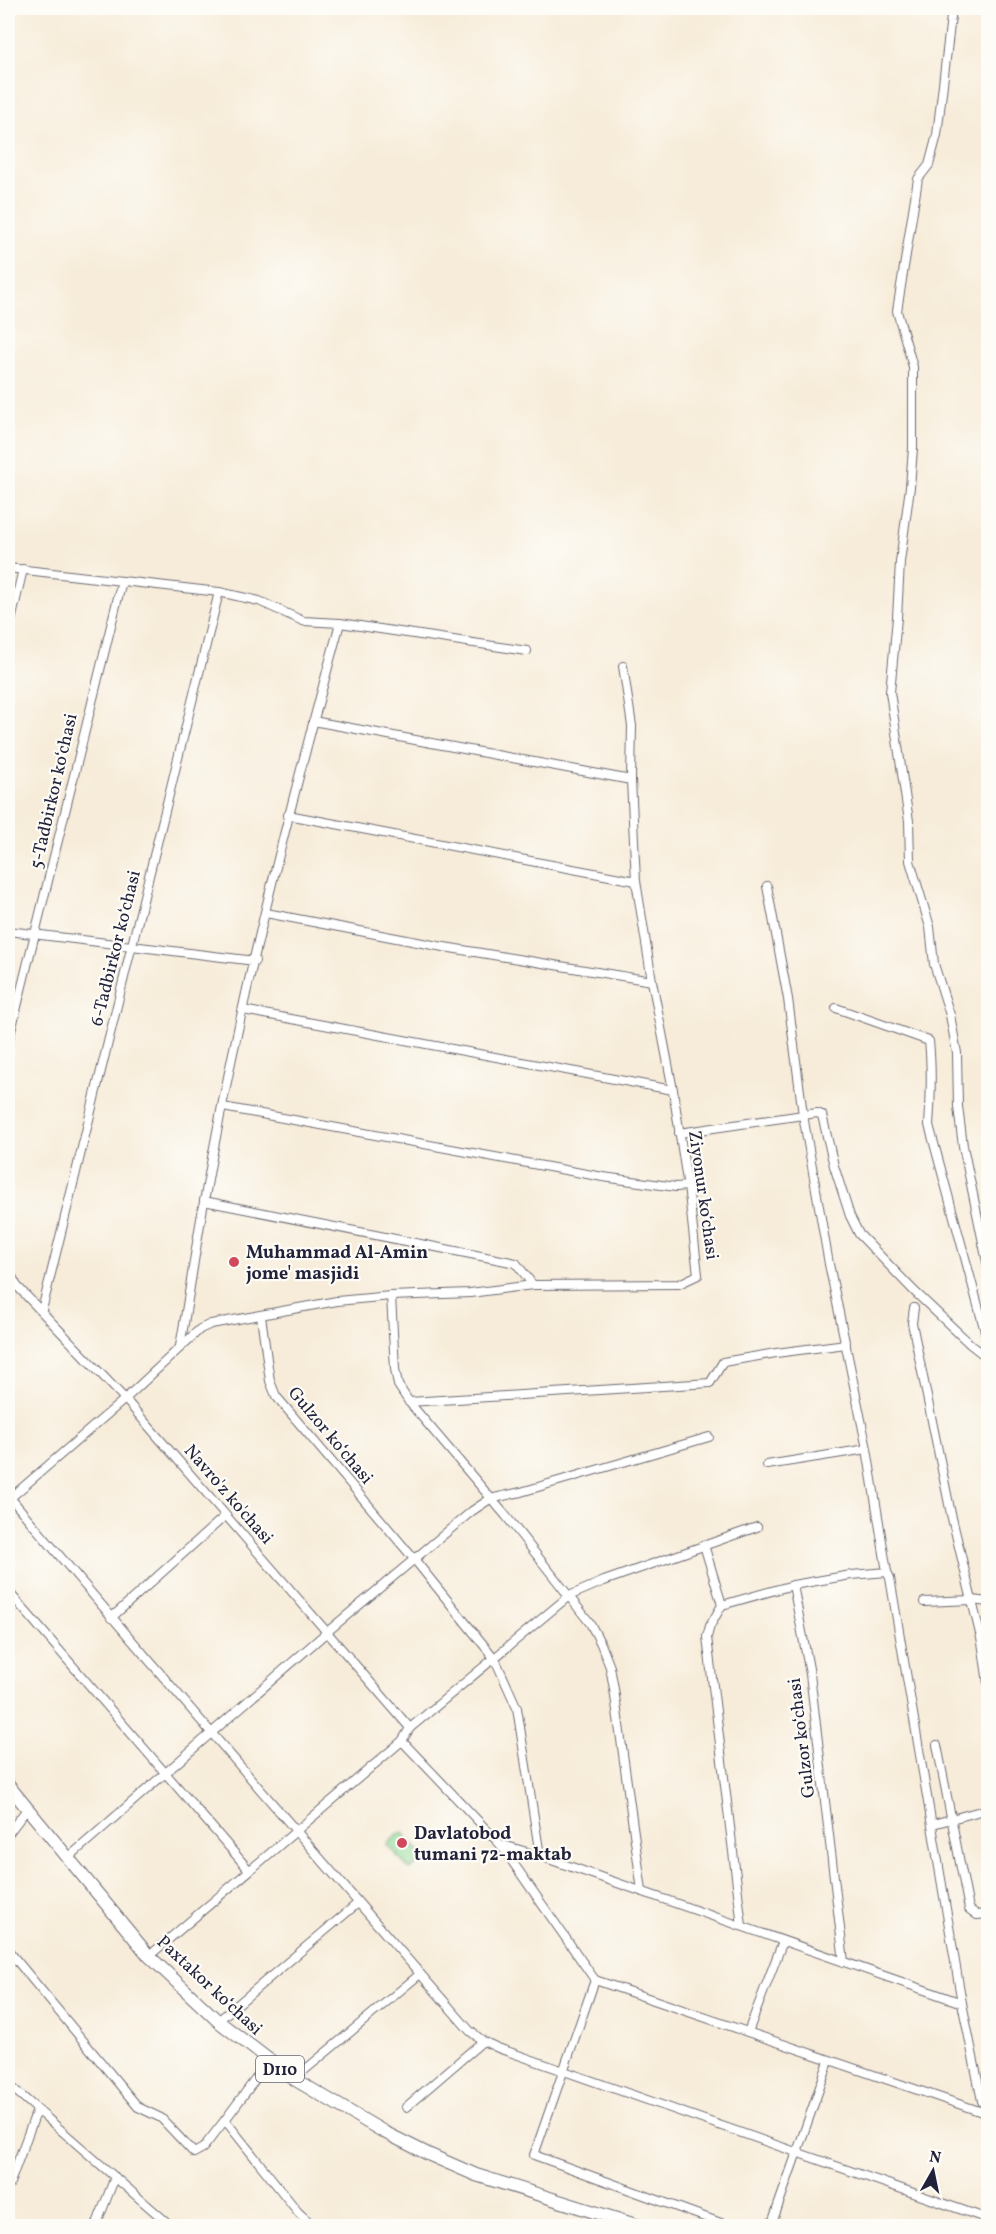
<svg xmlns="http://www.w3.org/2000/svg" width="996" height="2234" font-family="Vollkorn,serif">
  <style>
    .green { fill: #92dc98; stroke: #5a7f6a; stroke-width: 1.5 }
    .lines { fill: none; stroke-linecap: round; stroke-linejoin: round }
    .minor-casing { stroke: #6d6972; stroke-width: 10 }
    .primary-casing { stroke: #6d6972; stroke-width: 14 }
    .minor { stroke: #fff; stroke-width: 8 }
    .primary { stroke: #fff; stroke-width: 12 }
    .poi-dot { fill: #d1495b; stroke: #fdfcf7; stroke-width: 2 }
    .labels { text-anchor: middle; stroke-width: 4.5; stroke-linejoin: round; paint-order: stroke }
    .shield { fill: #fdfcf7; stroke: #646373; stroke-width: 1.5 }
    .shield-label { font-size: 16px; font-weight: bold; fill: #22223b }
    .street-label { font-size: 18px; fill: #22223b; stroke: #fdfcf7 }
    .poi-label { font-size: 18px; font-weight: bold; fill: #22223b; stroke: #fdfcf7; text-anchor: start }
  </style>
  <rect width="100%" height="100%" fill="#fdfcf7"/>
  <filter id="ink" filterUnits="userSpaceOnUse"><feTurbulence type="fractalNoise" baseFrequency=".0167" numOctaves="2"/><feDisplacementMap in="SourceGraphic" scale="12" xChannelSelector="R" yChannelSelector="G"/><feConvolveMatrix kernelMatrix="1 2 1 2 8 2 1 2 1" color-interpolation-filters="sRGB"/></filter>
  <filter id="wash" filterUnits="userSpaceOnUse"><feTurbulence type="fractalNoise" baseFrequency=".008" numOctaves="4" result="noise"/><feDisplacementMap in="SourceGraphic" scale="24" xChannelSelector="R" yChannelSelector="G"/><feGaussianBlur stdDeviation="1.35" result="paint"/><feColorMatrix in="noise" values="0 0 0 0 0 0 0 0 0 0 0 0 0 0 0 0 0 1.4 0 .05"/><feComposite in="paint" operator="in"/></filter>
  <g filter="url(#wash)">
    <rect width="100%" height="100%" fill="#f7ecd9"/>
    <polygon class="green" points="402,1832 424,1858 410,1870 387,1844"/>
  </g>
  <g filter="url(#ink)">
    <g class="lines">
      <g class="minor-casing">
        <g id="minor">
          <polyline points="952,8 937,135 929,165 918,179 897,311 913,367 913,448 910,487 900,562 897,618 890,692 909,821 910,861 930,927 934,964 950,1015 957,1053 958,1107 963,1146 988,1267"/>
          <polyline points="8,568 219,592 259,601 303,621 340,623 527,651"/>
          <polyline points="8,634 23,569"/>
          <polyline points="313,721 631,780"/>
          <polyline points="288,815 636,881"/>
          <polyline points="767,886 788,999 803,1115 829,1264 867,1449 887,1572 851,1575 793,1585"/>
          <polyline points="266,913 438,946 652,981"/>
          <polyline points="8,931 255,961"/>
          <path d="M 836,1008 L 929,1041 C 932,1069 931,1097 929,1125 L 986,1335 L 988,1358"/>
          <polyline points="243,1010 673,1090"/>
          <polyline points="8,1043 122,581"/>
          <polyline points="223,1107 603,1177 676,1187 687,1186"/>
          <polyline points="679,1133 817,1113 822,1115 834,1166 850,1216 859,1234 914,1291 970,1344 988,1358"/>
          <polyline points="204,1201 516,1263 533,1285"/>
          <polyline points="8,1269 17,1286 125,1399 410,1728"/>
          <polyline points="391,1296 395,1369 398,1385 409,1402 506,1516 590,1623 601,1644 610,1667 614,1689 642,1891"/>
          <polyline points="914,1308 912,1323 951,1514 982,1642 988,1683"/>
          <polyline points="42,1310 219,592"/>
          <polyline points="261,1316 270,1381 276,1396 414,1559 495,1659 517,1708 540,1856"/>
          <path d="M 180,1346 C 189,1298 195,1250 204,1202 C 238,1007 288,814 340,623"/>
          <polyline points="409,1402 710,1383 723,1362 776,1353 846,1344"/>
          <polyline points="767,1465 867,1449"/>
          <path d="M 8,1495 C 160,1675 315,1853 470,2031 L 483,2041 L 498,2048 L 988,2219"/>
          <polyline points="8,1500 125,1399 200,1329 211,1324 337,1301 391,1296 470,1293 533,1285 679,1284 698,1275 689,1194 673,1090 652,981 636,881 631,780 632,726 623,666"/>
          <polyline points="704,1545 722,1605 710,1626 707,1637 742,1926"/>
          <polyline points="887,1572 890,1578 962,2003"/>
          <polyline points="8,1591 249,1870"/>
          <polyline points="924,1602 972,1600 988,1602"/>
          <polyline points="722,1605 793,1585 810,1674 844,1962"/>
          <polyline points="111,1618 225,1516"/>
          <polyline points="402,1741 500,1844 595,1980"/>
          <polyline points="937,1745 969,1909 977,1915 988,1914"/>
          <polyline points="933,1824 988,1809"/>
          <polyline points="8,1834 27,1809"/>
          <polyline points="500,1844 540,1856 962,2003 982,2101 988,2112"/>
          <polyline points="68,1858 327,1632 472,1511 490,1499 521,1492 709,1437"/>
          <polyline points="8,1950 138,2107 161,2118 194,2153 203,2148 225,2120"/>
          <polyline points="149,1956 402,1741 410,1728 569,1596 604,1581 757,1527"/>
          <polyline points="595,1980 988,2114"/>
          <polyline points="595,1980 534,2155 729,2226"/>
          <polyline points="218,2021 358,1903"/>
          <polyline points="748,2032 783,1941"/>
          <polyline points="269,2061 225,2120 298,2212 311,2224 309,2226"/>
          <polyline points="294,2079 420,1974"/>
          <polyline points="8,2084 171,2226"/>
          <polyline points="406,2107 483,2041"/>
          <polyline points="8,2188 37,2110"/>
          <polyline points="96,2226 115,2177"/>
          <polyline points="771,2226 829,2061"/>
        </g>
      </g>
      <g class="primary-casing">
        <polyline id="primary" points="8,1785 149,1956 218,2021 294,2079 384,2132 430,2155 476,2175 639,2226"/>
      </g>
      <use href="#minor" class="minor"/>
      <use href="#primary" class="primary"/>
    </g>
  </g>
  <g class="poi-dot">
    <circle cx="234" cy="1262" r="6"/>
    <circle cx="402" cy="1843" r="6"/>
  </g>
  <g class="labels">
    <rect class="shield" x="256" y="2056" width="48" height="26" rx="4.5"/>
    <g class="shield-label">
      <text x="280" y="2075">D110</text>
    </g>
    <g class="street-label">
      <text transform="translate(53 791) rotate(-77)" y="6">5-Tadbirkor koʻchasi</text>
      <text transform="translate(115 948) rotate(-76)" y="6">6-Tadbirkor koʻchasi</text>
      <text transform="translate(704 1195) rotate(82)" y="6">Ziyonur koʻchasi</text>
      <text transform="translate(331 1435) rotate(50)" y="6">Gulzor koʻchasi</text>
      <text transform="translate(229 1494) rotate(49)" y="6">Navro'z ko'chasi</text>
      <text transform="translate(801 1738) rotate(-97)" y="6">Gulzor koʻchasi</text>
      <text transform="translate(210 1985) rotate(43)" y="6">Paxtakor koʻchasi</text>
    </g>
    <g class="poi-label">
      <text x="246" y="1258">Muhammad Al-Amin<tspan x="246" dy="21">jome' masjidi</tspan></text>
      <text x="414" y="1839">Davlatobod<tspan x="414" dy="21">tumani 72-maktab</tspan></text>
    </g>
  </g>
  <rect width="996" height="2234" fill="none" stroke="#fdfcf7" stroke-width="30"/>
  <g transform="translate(933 2171) rotate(9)" stroke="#fdfcf7" stroke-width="4.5" paint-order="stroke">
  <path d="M0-4.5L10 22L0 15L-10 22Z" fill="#22223b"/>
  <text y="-9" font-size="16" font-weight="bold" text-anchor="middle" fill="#22223b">N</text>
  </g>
</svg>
